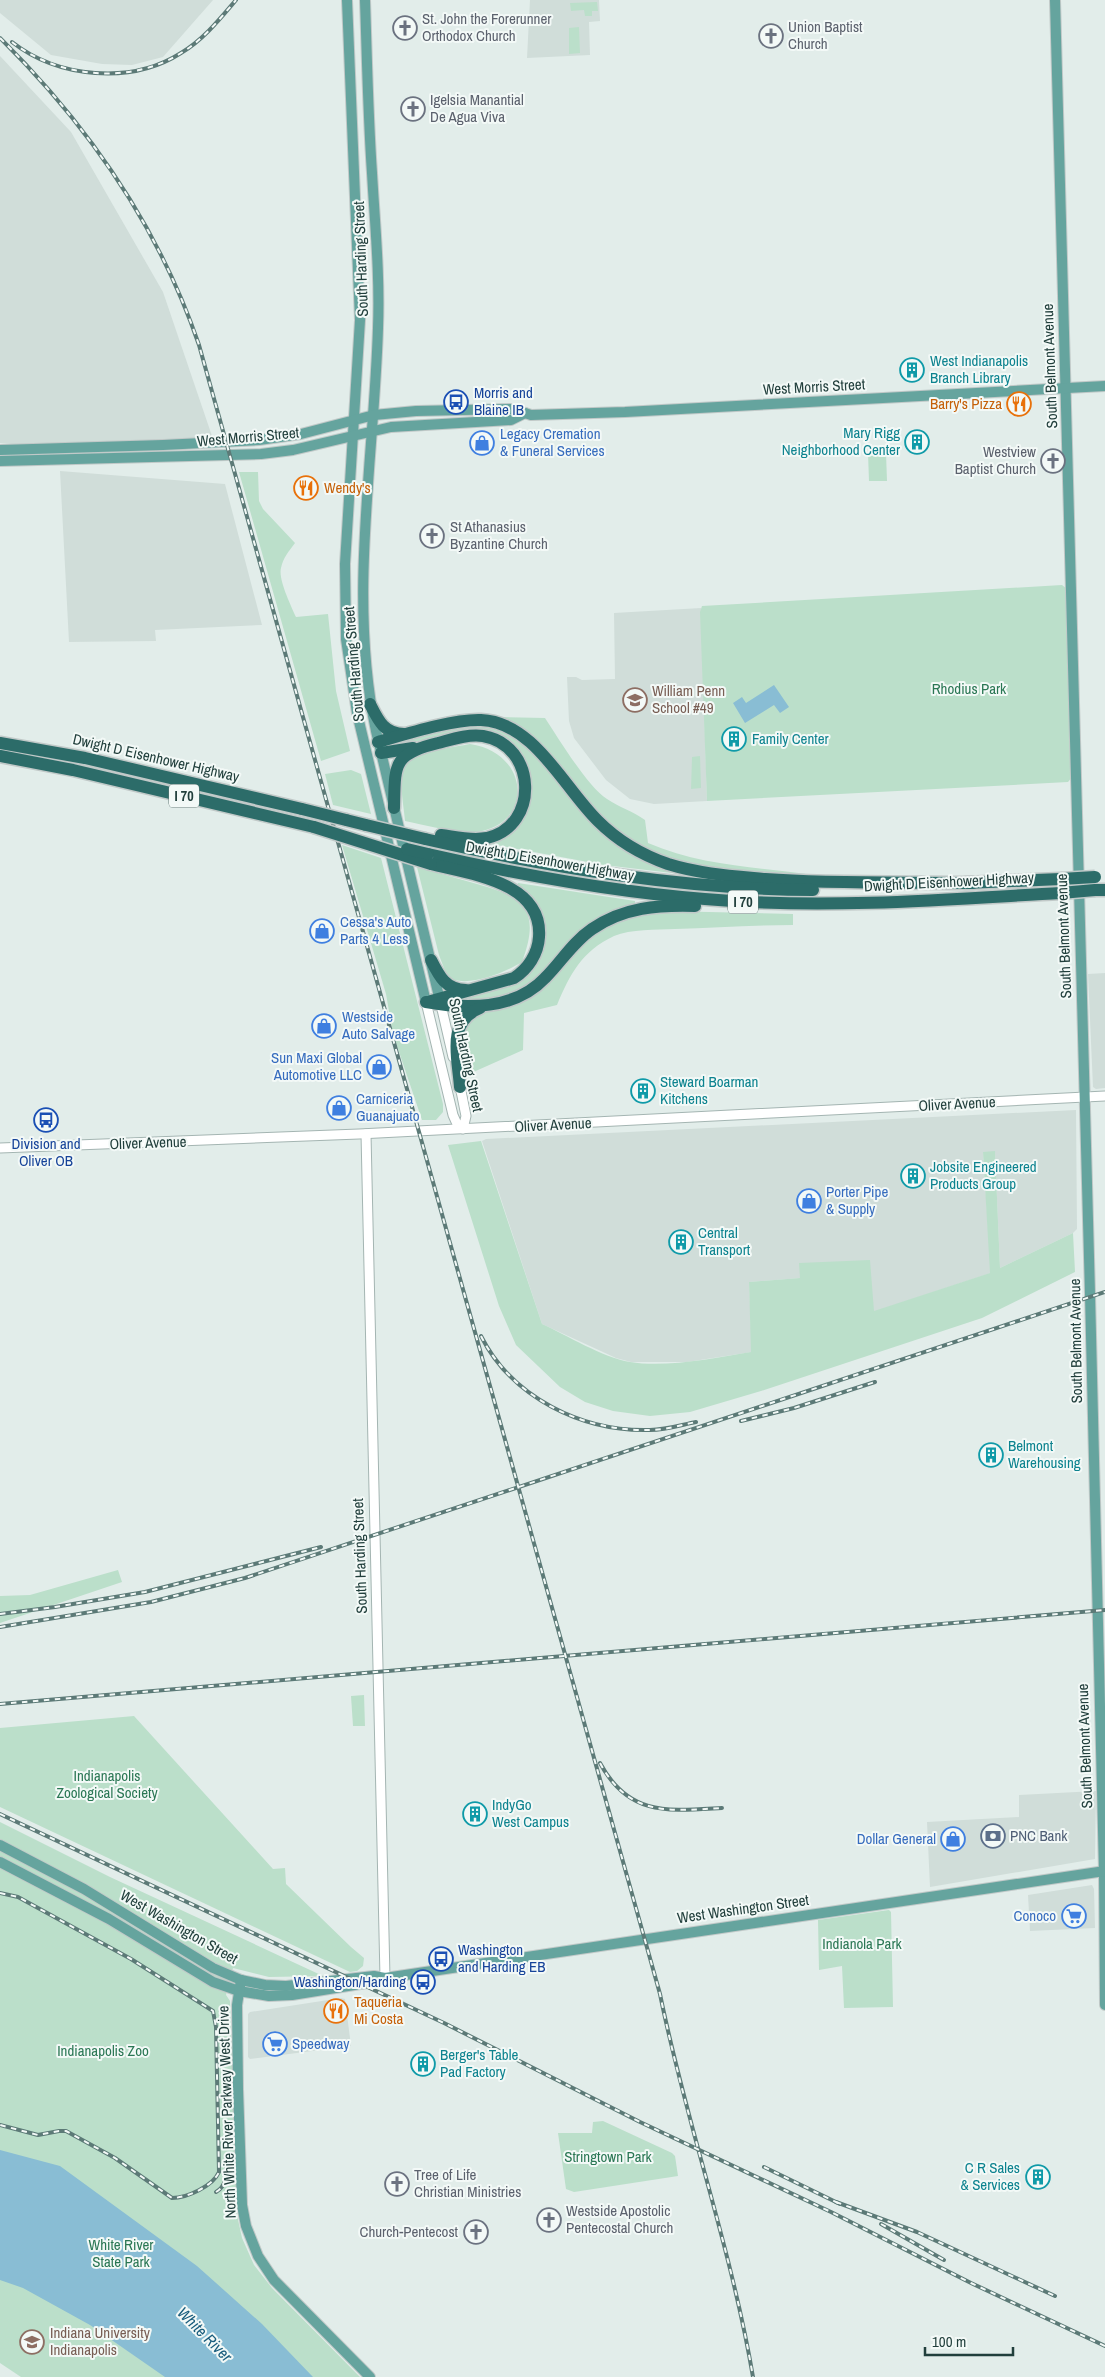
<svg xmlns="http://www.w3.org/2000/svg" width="1105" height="2377" font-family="'Archivo Narrow',sans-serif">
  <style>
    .built { fill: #d0ddd9 }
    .green { fill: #bbdfca }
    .water { fill: #89bdd4 }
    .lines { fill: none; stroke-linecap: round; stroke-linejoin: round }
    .minor-casing { stroke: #a4b5b2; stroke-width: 11 }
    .major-casing { stroke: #c1c9c8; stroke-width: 12 }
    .highway-casing { stroke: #c1c9c8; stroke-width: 15 }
    .minor { stroke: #fff; stroke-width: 9 }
    .major { stroke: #65a49e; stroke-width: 10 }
    .highway { stroke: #2c6c69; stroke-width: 12 }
    .rail-casing { stroke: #5c7a77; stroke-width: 4 }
    .rail { stroke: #f3f9f7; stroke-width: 2; stroke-dasharray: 5.5; stroke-linecap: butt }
    .highway-bridge-casing { stroke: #c1c9c8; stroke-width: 15; stroke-linecap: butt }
    .highway-bridge { stroke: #2c6c69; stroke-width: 12 }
    .labels { text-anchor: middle; stroke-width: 4; stroke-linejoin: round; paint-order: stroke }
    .shield { fill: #f3f9f7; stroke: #607774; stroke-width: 1 }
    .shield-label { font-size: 14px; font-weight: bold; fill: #213f3c }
    .worship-label { font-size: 15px; fill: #5b616d; stroke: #f3f9f7; text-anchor: start }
    .street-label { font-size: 15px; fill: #213f3c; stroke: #f3f9f7 }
    .culture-label { font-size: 15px; fill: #0d838f; stroke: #f3f9f7; text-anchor: start }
    .transit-label { font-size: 15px; fill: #164399; stroke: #f3f9f7; text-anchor: start }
    .food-label { font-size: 15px; fill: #c56008; stroke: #f3f9f7; text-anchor: start }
    .shop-label { font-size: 15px; fill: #366cbe; stroke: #f3f9f7; text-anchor: start }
    .park-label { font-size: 15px; fill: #2a7754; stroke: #f3f9f7 }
    .education-label { font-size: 15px; fill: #785e54; stroke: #f3f9f7; text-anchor: start }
    .service-label { font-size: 15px; fill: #4e5e75; stroke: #f3f9f7; text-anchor: start }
    .water-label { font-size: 16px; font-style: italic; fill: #195d7d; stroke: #f3f9f7 }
  </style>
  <rect width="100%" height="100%" fill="#e2edea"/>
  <g class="built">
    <polygon points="0,0 213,0 163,57 132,65 102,64 51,55 0,13"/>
    <polygon points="530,0 599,0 600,21 589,22 590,55 527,58"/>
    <polygon points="0,56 71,132 163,292 213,439 23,445 0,443"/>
    <polygon points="60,471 225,484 262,625 155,630 156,641 69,642"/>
    <polygon points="701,608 707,801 654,804 630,799 606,780 574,738 569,721 567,677 576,677 582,680 615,679 614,613"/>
    <polygon points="1105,973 1105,1088 1096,1089 1093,1087 1088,974"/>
    <polygon points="1076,1110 1077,1229 1073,1233 1000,1268 995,1152 983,1152 991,1273 873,1312 800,1263 801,1278 749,1282 752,1352 687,1362 631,1362 616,1358 542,1324 482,1141 486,1139"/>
    <polygon points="1096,1791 1095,1859 930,1887 927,1822 1019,1817 1019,1795"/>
    <polygon points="1092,1885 1094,1889 1095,1928 1030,1931 1028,1895"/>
    <polygon points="341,1998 345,1999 351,2046 250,2059 248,2057 248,2014 250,2012"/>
  </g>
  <g class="green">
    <polygon points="597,2 598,11 592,11 592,16 585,16 584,10 571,11 570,3"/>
    <polygon points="579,27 580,53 569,54 569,28"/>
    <polygon points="868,453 886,453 887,481 869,481"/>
    <path d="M 239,472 L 258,472 L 259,501 L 263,509 L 295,543 C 289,551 283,558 281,568 C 278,579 291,606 296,617 L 328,614 L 336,691 L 350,751 L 321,761 Z"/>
    <polygon points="1062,585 1067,589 1072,777 1068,782 707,801 700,612 702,606"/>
    <path d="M 502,717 L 545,718 C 559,739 587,786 607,799 C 620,808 633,811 645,820 L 648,843 C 699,865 753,867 807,874 C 759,871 698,874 653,853 C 623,839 601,814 579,790 C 553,762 537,735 502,717 Z"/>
    <polygon points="475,724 493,726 524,742 595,824 673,870 672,873 604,865 485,843 521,821 520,754 471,730 409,743 399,744 398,742"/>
    <path d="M 470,744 C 527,752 535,819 482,831 C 461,836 427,825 405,821 C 404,806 398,782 405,767 C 412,752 455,747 470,744 Z"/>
    <polygon points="700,756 701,788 691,789 692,757"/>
    <polygon points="351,770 361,774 371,814 333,805 325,774"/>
    <polygon points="342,845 381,858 443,1104 443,1112 436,1120 422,1120 393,1034 386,994"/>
    <path d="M 417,867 C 437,873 457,878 477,884 C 525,897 541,911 522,962 C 506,972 464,990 447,976 L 439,955 Z"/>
    <polygon points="518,883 635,901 635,905 604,916 532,985 514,993 474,1003 458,999 507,987 531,971 536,903 531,896 517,886"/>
    <path d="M 664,911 L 793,914 L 793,925 C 754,925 714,928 675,929 C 656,930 631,929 614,936 C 582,951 570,974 557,1005 L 524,1013 L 523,1050 L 469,1074 C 466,1058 456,1036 466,1022 C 474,1009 506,1011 519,1002 C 528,996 536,987 545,979 C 587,941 603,917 664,911 Z"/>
    <path d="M 481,1141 L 542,1324 C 568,1336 602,1357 630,1362 C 665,1368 716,1358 751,1352 L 749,1282 L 800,1278 L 799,1263 L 870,1260 L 874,1311 L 990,1273 L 983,1152 L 995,1151 L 1000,1268 L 1073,1233 L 1075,1272 L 982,1318 L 761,1391 L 690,1412 L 650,1416 L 613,1411 L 585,1402 L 560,1387 L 516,1345 L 499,1306 L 448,1145 Z"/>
    <polygon points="118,1570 122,1582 0,1623 0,1596 30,1595"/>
    <polygon points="364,1695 365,1726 353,1726 351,1696"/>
    <polygon points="134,1716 273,1869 285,1868 286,1884 351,1947 364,1958 363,1966 357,1971 350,1972 0,1807 0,1728"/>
    <polygon points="0,1822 110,1877 323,1976 269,1977 233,1968 226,1995 230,2001 237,2215 242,2238 254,2265 272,2288 360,2377 21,2377 0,2363"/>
    <polygon points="889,1910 891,1912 893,2007 844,2008 842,1966 819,1970 818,1920"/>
    <polygon points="603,2121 672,2153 675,2156 678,2176 574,2192 566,2189 558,2133 592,2133 593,2122"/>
  </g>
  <g class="water">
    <polygon points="774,685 789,707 780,713 774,705 745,723 733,703 742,697 746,703"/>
    <polygon points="0,2150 60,2166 197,2266 262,2324 313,2377 165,2377 90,2325 23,2288 0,2280"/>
  </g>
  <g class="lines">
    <g class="minor-casing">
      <g id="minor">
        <polyline points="426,1002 453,1115 457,1124 463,1129 466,1116 459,1081"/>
        <polyline points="441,1005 453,1057"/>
        <polyline points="366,1134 385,1978"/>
        <polyline points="0,1148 359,1134 1105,1096"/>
      </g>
    </g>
    <g class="major-casing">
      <g id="major">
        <polyline points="347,0 360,320 345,564 346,639 357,713 426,1002"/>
        <path d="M 365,0 C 367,58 368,116 372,173 C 375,225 380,276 378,328 C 374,462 348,598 376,731 L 441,1005"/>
        <polyline points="1055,0 1090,1294 1104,1871 1105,2005"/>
        <polyline points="0,450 163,445 259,440 301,434 374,415 416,411 513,409 531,415 625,412 1105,386"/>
        <polyline points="0,461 261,454 293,450 391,427 511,420 525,413"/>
        <polyline points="0,1845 84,1889 213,1968 241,1980 265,1985 286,1986 374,1976 385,1978 1105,1871"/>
        <polyline points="0,1862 109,1919 213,1982 239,1991 269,1996 292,1995 379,1981"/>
        <polyline points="241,1980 237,2005 238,2089 242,2205 246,2226 258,2256 274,2280 370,2377"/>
      </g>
    </g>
    <g class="highway-casing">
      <g id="highway">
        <path d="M 370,704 C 378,720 384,734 404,734"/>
        <path d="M 378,742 C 406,734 453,719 481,720 C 534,722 564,788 598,821 C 617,840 642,855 668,864 C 700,874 733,876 765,879 C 834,884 904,882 973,883"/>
        <polyline points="0,743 85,758 302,809"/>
        <polyline points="381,753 413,748"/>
        <polyline points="0,756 73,770 314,827"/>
        <path d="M 394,808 C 395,765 392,754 438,743 C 453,739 468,734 483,736 C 537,745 540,826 487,838 C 471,841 456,837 441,835"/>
        <polyline points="346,820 366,825"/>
        <path d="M 425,839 C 553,868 681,889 813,890"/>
        <path d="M 428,854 C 529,877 629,895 732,901 C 841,908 952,899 1061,893"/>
        <path d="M 431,864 C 470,874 543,882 539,937 C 538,954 528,969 514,978 L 431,1001"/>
        <polyline points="965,883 1061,879"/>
        <polyline points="1095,890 1105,890"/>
        <path d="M 431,960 C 439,976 446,990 466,990"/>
        <path d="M 426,1002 C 465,1009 515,1010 545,978 C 561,962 573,942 592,929 C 624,907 658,905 695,906"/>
        <path d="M 460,1087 C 458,1057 446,1022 480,1008"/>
      </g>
    </g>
    <use href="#minor" class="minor"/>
    <use href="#major" class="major"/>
    <use href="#highway" class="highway"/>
    <g class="rail-casing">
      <g id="rail">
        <path d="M 0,38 C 88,125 159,228 199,345 L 660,1994 C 686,2123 731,2247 753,2377"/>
        <path d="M 12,42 C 58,78 131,85 181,53 C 203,40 219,20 236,0"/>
        <path d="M 481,1336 C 512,1398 583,1432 650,1430 C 666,1430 681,1425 696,1422"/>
        <polyline points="741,1421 794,1408 875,1382"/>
        <polyline points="0,1614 55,1607 145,1592 321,1547"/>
        <polyline points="0,1627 151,1602 245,1578 1105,1292"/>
        <polyline points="0,1704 1105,1610"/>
        <path d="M 600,1763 C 629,1817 669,1811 722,1808"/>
        <polyline points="0,1814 444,2023 640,2122 831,2212 971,2283 1105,2346"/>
        <path d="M 0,1893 L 18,1897 L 131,1959 L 213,2011 L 216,2027 L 219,2172 C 213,2186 187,2198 172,2198 L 115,2158 L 66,2131 L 59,2131 L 38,2135 L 0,2125"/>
        <polyline points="764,2167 840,2204"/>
        <path d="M 216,2192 C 228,2185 226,2172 226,2160"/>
        <polyline points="836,2202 917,2232 1055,2296"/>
        <polyline points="881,2224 944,2260"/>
      </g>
    </g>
    <use href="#rail" class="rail"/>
    <g class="highway-bridge-casing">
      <g id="highway-bridge">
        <polyline points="302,809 346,820"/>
        <polyline points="366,825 425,839"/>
        <polyline points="314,827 431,864"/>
        <polyline points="407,849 428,854"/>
        <polyline points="1061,879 1095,877"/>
        <polyline points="1061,893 1095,890"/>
      </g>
    </g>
    <use href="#highway-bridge" class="highway-bridge"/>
  </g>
  <defs>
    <g id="church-ring" transform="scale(1.25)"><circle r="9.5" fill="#f3f9f7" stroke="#6b7280" stroke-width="1.5"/><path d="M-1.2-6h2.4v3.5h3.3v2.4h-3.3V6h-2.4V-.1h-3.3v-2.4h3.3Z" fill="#6b7280"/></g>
    <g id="building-ring" transform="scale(1.25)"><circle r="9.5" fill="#f3f9f7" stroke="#0f9aa8" stroke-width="1.5"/><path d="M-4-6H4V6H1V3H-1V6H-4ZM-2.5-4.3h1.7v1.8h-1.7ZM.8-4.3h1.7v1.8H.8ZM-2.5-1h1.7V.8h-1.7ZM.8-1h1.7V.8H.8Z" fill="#0f9aa8"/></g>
    <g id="bus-ring" transform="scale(1.25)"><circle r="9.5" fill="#f3f9f7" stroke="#1a4fb4" stroke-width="1.5"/><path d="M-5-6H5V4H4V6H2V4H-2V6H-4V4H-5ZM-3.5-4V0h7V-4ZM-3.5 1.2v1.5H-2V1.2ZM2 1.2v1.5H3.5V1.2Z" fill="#1a4fb4"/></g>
    <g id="restaurant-ring" transform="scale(1.25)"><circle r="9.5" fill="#f3f9f7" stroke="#e8710a" stroke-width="1.5"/><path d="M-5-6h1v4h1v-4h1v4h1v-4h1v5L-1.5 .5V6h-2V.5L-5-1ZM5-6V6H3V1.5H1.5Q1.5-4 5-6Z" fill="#e8710a"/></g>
    <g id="shop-ring" transform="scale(1.25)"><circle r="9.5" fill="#f3f9f7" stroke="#3f7fe0" stroke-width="1.5"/><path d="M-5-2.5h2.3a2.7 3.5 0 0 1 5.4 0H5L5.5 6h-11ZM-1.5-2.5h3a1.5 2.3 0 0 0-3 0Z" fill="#3f7fe0"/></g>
    <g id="school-ring" transform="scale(1.25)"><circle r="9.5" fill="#f3f9f7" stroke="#8d6e63" stroke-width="1.5"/><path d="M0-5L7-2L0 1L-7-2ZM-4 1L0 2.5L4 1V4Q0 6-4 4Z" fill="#8d6e63"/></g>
    <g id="bank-ring" transform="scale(1.25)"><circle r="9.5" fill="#f3f9f7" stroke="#5c6f8a" stroke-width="1.5"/><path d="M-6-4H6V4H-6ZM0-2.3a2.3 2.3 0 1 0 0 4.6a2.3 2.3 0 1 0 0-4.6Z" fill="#5c6f8a"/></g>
    <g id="supermarket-ring" transform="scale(1.25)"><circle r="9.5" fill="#f3f9f7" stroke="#3f7fe0" stroke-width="1.5"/><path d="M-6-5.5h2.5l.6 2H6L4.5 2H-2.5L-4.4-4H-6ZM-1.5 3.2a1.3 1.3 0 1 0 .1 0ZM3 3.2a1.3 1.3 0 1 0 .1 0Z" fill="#3f7fe0"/></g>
    <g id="university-ring" transform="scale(1.25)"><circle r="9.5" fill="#f3f9f7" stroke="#8d6e63" stroke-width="1.5"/><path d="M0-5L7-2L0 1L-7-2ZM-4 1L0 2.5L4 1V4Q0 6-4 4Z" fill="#8d6e63"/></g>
  </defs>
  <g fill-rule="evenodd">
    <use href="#church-ring" x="405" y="28"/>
    <use href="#church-ring" x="771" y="36"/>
    <use href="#church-ring" x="413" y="109"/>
    <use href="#building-ring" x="912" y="370"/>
    <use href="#bus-ring" x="456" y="402"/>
    <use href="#restaurant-ring" x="1019" y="404"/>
    <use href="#building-ring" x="917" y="442"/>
    <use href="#shop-ring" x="482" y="443"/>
    <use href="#church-ring" x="1053" y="461"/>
    <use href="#restaurant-ring" x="306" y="488"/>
    <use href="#church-ring" x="432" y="536"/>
    <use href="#school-ring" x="635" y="700"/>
    <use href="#building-ring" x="734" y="739"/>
    <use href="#shop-ring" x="322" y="931"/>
    <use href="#shop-ring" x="324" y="1026"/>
    <use href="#shop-ring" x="379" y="1067"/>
    <use href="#building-ring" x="643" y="1091"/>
    <use href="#shop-ring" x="339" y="1108"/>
    <use href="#bus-ring" x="46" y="1120"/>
    <use href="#building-ring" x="913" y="1176"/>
    <use href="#shop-ring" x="809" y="1201"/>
    <use href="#building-ring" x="681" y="1242"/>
    <use href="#building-ring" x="991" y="1455"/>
    <use href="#building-ring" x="475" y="1814"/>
    <use href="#bank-ring" x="993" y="1836"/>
    <use href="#shop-ring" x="953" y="1839"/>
    <use href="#supermarket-ring" x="1074" y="1916"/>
    <use href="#bus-ring" x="441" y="1959"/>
    <use href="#bus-ring" x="423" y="1982"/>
    <use href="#restaurant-ring" x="336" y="2011"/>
    <use href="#supermarket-ring" x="275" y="2044"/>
    <use href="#building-ring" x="423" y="2064"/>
    <use href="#building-ring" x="1038" y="2177"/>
    <use href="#church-ring" x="397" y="2184"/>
    <use href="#church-ring" x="549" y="2220"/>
    <use href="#church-ring" x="476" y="2232"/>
    <use href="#university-ring" x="32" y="2342"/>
  </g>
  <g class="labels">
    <g class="shield">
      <rect x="169" y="784.5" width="30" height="23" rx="4"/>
      <rect x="728" y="890.5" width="30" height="23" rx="4"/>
    </g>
    <g class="shield-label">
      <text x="184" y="801">I 70</text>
      <text x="743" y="907">I 70</text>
    </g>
    <g class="worship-label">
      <text x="422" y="24">St. John the Forerunner<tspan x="422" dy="17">Orthodox Church</tspan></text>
      <text x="788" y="32">Union Baptist<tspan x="788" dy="17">Church</tspan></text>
      <text x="430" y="105">Igelsia Manantial<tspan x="430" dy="17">De Agua Viva</tspan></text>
      <text x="1036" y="457" text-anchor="end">Westview<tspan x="1036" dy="17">Baptist Church</tspan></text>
      <text x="450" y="532">St Athanasius<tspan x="450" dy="17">Byzantine Church</tspan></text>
      <text x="414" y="2180">Tree of Life<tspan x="414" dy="17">Christian Ministries</tspan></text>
      <text x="566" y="2216">Westside Apostolic<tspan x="566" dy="17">Pentecostal Church</tspan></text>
      <text x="458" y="2237" text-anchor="end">Church-Pentecost</text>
    </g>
    <g class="street-label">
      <text transform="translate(361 259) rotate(-92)" y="5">South Harding Street</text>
      <text transform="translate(1050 366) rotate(-92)" y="5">South Belmont Avenue</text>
      <text transform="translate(814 387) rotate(-3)" y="5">West Morris Street</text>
      <text transform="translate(248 437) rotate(-5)" y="5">West Morris Street</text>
      <text transform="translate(354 664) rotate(-95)" y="5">South Harding Street</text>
      <text transform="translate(156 758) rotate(13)" y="5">Dwight D Eisenhower Highway</text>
      <text transform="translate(550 861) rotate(10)" y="5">Dwight D Eisenhower Highway</text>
      <text transform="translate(949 882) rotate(-3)" y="5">Dwight D Eisenhower Highway</text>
      <text transform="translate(1064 936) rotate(-92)" y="5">South Belmont Avenue</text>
      <text transform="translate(466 1055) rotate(78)" y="5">South Harding Street</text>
      <text transform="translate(957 1104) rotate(-3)" y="5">Oliver Avenue</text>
      <text transform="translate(553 1125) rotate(-3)" y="5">Oliver Avenue</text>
      <text transform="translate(148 1143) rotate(-2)" y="5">Oliver Avenue</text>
      <text transform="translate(1076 1341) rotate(-91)" y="5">South Belmont Avenue</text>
      <text transform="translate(360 1556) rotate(-92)" y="5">South Harding Street</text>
      <text transform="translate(1085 1746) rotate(-92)" y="5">South Belmont Avenue</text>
      <text transform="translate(743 1909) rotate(-8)" y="5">West Washington Street</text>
      <text transform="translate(179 1927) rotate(30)" y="5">West Washington Street</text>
      <text transform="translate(227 2112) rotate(-92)" y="5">North White River Parkway West Drive</text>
    </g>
    <g class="culture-label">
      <text x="930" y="366">West Indianapolis<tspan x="930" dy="17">Branch Library</tspan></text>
      <text x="900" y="438" text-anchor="end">Mary Rigg<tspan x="900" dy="17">Neighborhood Center</tspan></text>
      <text x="752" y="744">Family Center</text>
      <text x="660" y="1087">Steward Boarman<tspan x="660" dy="17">Kitchens</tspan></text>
      <text x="930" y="1172">Jobsite Engineered<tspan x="930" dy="17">Products Group</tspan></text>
      <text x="698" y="1238">Central<tspan x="698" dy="17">Transport</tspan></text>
      <text x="1008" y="1451">Belmont<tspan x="1008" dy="17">Warehousing</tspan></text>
      <text x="492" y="1810">IndyGo<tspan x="492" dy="17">West Campus</tspan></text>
      <text x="440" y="2060">Berger's Table<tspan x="440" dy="17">Pad Factory</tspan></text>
      <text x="1020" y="2173" text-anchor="end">C R Sales<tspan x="1020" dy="17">&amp; Services</tspan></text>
    </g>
    <g class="transit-label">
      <text x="474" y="398">Morris and<tspan x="474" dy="17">Blaine IB</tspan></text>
      <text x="46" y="1149" text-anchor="middle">Division and<tspan x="46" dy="17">Oliver OB</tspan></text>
      <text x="458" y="1955">Washington<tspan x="458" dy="17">and Harding EB</tspan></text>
      <text x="406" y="1987" text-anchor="end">Washington/Harding</text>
    </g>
    <g class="food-label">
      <text x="1002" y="409" text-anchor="end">Barry's Pizza</text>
      <text x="324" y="493">Wendy's</text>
      <text x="354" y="2007">Taqueria<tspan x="354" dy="17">Mi Costa</tspan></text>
    </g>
    <g class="shop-label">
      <text x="500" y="439">Legacy Cremation<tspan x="500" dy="17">&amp; Funeral Services</tspan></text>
      <text x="340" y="927">Cessa's Auto<tspan x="340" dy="17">Parts 4 Less</tspan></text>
      <text x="342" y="1022">Westside<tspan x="342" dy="17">Auto Salvage</tspan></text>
      <text x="362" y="1063" text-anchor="end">Sun Maxi Global<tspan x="362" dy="17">Automotive LLC</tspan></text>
      <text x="356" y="1104">Carniceria<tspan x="356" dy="17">Guanajuato</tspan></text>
      <text x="826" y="1197">Porter Pipe<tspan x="826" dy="17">&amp; Supply</tspan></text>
      <text x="936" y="1844" text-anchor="end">Dollar General</text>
      <text x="1056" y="1921" text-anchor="end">Conoco</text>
      <text x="292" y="2049">Speedway</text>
    </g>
    <g class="park-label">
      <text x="969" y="694">Rhodius Park</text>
      <text x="107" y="1781">Indianapolis<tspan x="107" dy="17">Zoological Society</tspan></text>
      <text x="862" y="1949">Indianola Park</text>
      <text x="103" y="2056">Indianapolis Zoo</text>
      <text x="608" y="2162">Stringtown Park</text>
      <text x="121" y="2250">White River<tspan x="121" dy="17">State Park</tspan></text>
    </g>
    <g class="education-label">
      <text x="652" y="696">William Penn<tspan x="652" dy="17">School #49</tspan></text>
      <text x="50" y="2338">Indiana University<tspan x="50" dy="17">Indianapolis</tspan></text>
    </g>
    <g class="service-label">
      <text x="1010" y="1841">PNC Bank</text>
    </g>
    <g class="water-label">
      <text transform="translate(205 2334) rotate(45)" y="6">White River</text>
    </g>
  </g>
  <path d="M925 2347v8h88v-8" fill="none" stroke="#213f3c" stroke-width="2.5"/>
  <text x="932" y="2347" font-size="15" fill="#213f3c" stroke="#f3f9f7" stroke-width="4" paint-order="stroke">100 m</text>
</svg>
